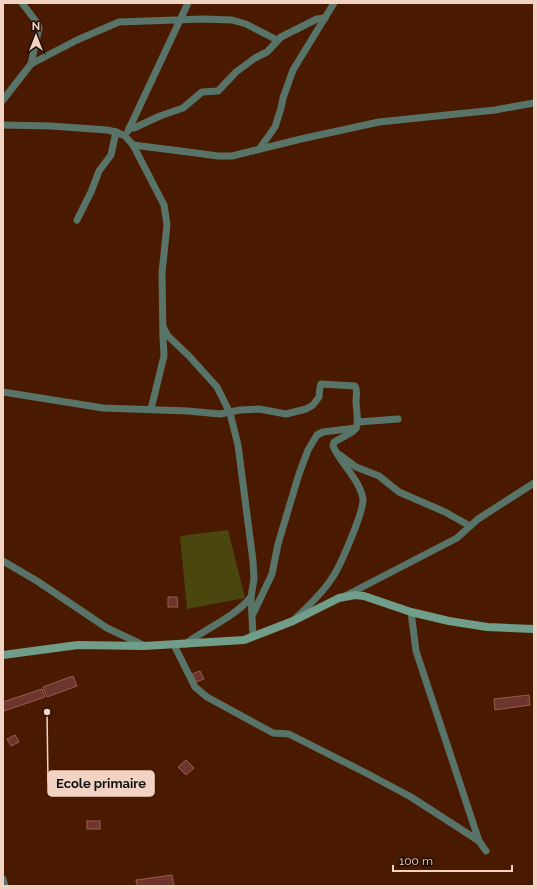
<svg xmlns="http://www.w3.org/2000/svg" width="537" height="889" font-family="Raleway,sans-serif">
  <style>
    .green { fill: #49470d }
    .building { fill: #6e342e; stroke: #995b53 }
    .lines { fill: none; stroke-linecap: round; stroke-linejoin: round }
    .street { stroke: #587469; stroke-width: 7 }
    .secondary { stroke: #709e8b; stroke-width: 8 }
    .leader { fill: none; stroke: #f2d2c3; stroke-width: 1.5 }
    .callout-dot { fill: #f2d2c3; stroke: #220d03; stroke-width: 1.5 }
    .callout { fill: #f2d2c3; stroke: #f2d2c3; stroke-width: 1.5 }
    .callout-label { font-size: 13px; text-anchor: middle; font-weight: bold; fill: #111 }
  </style>
  <rect width="100%" height="100%" fill="#4a1a00"/>
  <polygon class="green" points="228,530 245,598 187,609 180,536"/>
  <g class="building">
    <polygon points="168,597 177,597 178,607 168,607"/>
    <polygon points="200,671 204,679 196,682 192,674"/>
    <polygon points="73,676 77,686 47,697 43,687"/>
    <polygon points="42,689 45,697 4,711 3,702"/>
    <polygon points="529,695 530,705 495,710 494,699"/>
    <polygon points="15,735 19,742 11,746 7,739"/>
    <polygon points="186,760 194,768 186,775 178,767"/>
    <rect x="87" y="821" width="13" height="8"/>
    <polygon points="172,875 174,886 137,886 136,880"/>
  </g>
  <g class="lines">
    <g class="street">
      <polyline points="22,3 38,24 39,28 31,64"/>
      <polyline points="3,100 31,64 77,40 119,22 203,19 232,20 246,24 277,40"/>
      <polyline points="3,125 51,126 107,130 116,132 125,136 133,145 196,153 218,156 232,156 301,139 379,122 495,110 534,103"/>
      <polyline points="129,128 134,128 160,116 183,108 202,92 218,91 236,72 255,58 267,52 281,37 317,19 325,18"/>
      <polyline points="128,131 188,3"/>
      <polyline points="133,145 164,205 167,225 162,273 163,336 164,356 151,409"/>
      <polyline points="260,148 275,127 281,108 283,98 293,70 334,3"/>
      <polyline points="77,220 91,192 99,171 111,155 116,132"/>
      <polyline points="163,327 168,336 189,356 217,387 230,413 238,445 253,561 254,579 251,597 253,636"/>
      <path d="M 3,392 L 103,408 L 188,411 L 220,414 L 240,410 L 259,409 L 286,414 L 306,409 L 313,405 L 319,397 L 320,387 L 321,384 L 355,386 C 358,391 356,395 356,401 C 358,432 362,427 334,442 L 333,446 C 341,464 360,480 363,499 C 364,511 340,567 332,578 C 322,594 308,606 295,619"/>
      <polyline points="358,422 398,419"/>
      <polyline points="340,455 356,467 379,476 399,492 445,512 470,526"/>
      <polyline points="3,561 37,581 107,628 143,645"/>
      <polyline points="345,596 457,538 478,519 534,483"/>
      <polyline points="411,612 416,651 479,841 486,851"/>
      <polyline points="253,614 272,574 278,544 299,474 308,450 317,435 323,432 356,428"/>
      <path d="M 185,644 C 205,629 236,616 251,597"/>
      <polyline points="174,645 195,687 207,697 273,733 289,734 366,773 411,797 479,841"/>
      <polyline points="3,879 5,886"/>
    </g>
    <polyline class="secondary" points="3,655 78,645 144,646 244,640 293,621 339,598 355,595 364,596 411,612 449,621 487,627 534,629"/>
  </g>
  <path class="leader" d="M47 712L48 783"/>
  <circle class="callout-dot" cx="47" cy="712" r="4"/>
  <rect class="callout" x="48" y="771" width="106" height="25" rx="4"/>
  <g class="callout-label">
    <text x="101" y="788">Ecole primaire</text>
  </g>
  <rect width="537" height="889" fill="none" stroke="#f2d2c3" stroke-width="8"/>
  <g transform="translate(36 36)" stroke="#220d03" stroke-width="3" paint-order="stroke">
  <path d="M0-3L7 15L0 10L-7 15Z" fill="#f2d2c3"/>
  <text y="-6" font-size="11" font-weight="bold" text-anchor="middle" fill="#f2d2c3">N</text>
  </g>
  <path d="M393 865v6h119v-6" fill="none" stroke="#f2d2c3" stroke-width="2"/>
  <text x="399" y="865" font-size="12" fill="#f2d2c3" stroke="#220d03" stroke-width="3" paint-order="stroke">100 m</text>
</svg>
